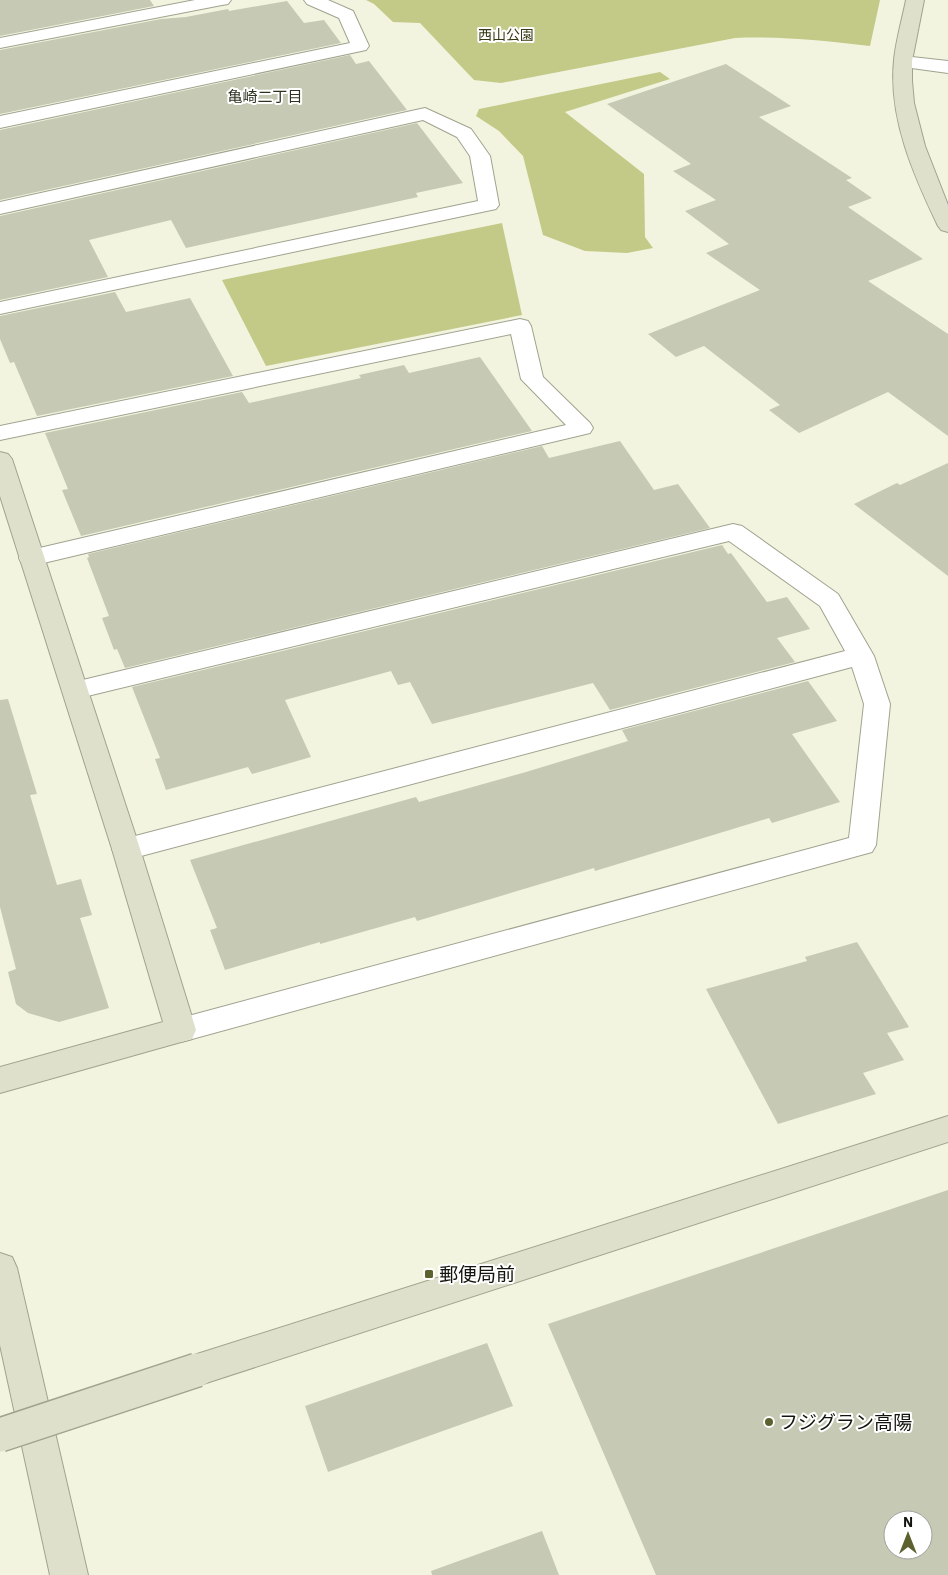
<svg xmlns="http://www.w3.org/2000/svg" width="948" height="1575" font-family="'IBM Plex Sans','Noto Sans JP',sans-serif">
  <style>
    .green { fill: #c3ca87 }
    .building { fill: #c6c9b4; fill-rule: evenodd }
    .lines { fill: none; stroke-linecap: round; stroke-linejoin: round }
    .street-casing { stroke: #a0a38f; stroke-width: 2 }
    .secondary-casing { stroke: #a0a38f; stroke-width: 2 }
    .street { fill: #fff; fill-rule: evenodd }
    .secondary { fill: #dee0cc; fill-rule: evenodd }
    .secondary-bridge-casing { stroke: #a0a38f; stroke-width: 36; stroke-linecap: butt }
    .secondary-bridge { stroke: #dee0cc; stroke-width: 33 }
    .poi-dot { fill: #5c612f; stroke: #fff; stroke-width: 2 }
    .labels { text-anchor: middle; stroke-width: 4; stroke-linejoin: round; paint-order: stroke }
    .far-park-label { font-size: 14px; fill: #363914; stroke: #fff }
    .far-neighbourhood-label { font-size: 15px; fill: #2f3121; stroke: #fff }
    .near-poi-label { font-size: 19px; fill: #13140d; stroke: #fff; text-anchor: start }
  </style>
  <rect width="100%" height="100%" fill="#f2f4df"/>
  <g class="green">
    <path d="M 366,0 L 880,0 L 870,46 C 825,41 781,36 735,38 L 501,83 L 474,80 L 420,23 L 393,22 L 374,4 Z"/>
    <polygon points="660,72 670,79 565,112 644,174 645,237 653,248 627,253 585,251 543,235 523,156 499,131 476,116 479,109"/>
    <polygon points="502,223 522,315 266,366 222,280"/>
  </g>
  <g class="building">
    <polygon points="0,0 150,0 154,6 0,36"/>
    <polygon points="287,1 304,23 324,20 341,43 0,114 0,50 161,19 186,17 228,9 229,11"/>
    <polygon points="350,55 356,64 369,61 407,110 0,200 0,130"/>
    <polygon points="726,64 791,106 759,117 852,178 846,180 872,198 848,207 923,259 868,281 948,334 948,436 888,392 799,433 769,410 780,405 704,346 676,357 648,334 760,290 706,253 729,244 685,211 716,200 673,171 691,164 607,104"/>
    <polygon points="417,123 463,183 416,193 418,197 186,248 171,220 89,240 108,277 0,300 0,216"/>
    <polygon points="115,292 126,312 190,298 233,376 37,416 14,362 10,363 0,339 0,316"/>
    <polygon points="480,357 532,431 81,536 62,490 68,489 45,433 242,392 249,403 361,378 359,375 404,365 409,373"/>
    <polygon points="620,441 654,490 678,484 710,528 125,668 117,649 114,650 102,618 109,616 87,558 89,557 88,554 542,446 549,458"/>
    <polygon points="948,463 948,576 854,504 897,483 900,485"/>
    <polygon points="722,545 728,554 731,553 767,602 787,597 810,629 777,638 795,662 610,710 593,683 432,724 410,682 398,685 391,671 285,700 311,757 252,774 248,767 166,790 155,759 160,758 132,687"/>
    <polygon points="808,681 837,721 792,734 840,802 772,823 769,818 595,871 594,868 417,921 415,917 320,944 320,942 225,970 210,930 217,928 190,860 416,797 419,802 526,772 628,741 622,730"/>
    <polygon points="8,699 37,794 30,795 57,885 81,879 92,915 80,918 109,1008 59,1022 28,1013 16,1004 8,972 16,969 0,907 0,700"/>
    <polygon points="857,942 909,1027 887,1033 904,1060 863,1073 876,1094 778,1124 706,989 807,961 805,957"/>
    <path d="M 948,1190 L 948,1575 L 656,1575 L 548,1324 ZM 893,1520 L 923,1520 L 923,1550 L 893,1550 Z"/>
    <polygon points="487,1343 513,1406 328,1472 305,1406"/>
    <polygon points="542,1531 559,1575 432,1575 431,1571"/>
  </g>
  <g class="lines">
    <g class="street-casing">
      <g id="street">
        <polygon points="195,0 231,0 228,4 222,5 0,48 0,38"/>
        <polygon points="304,0 328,0 353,11 369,46 366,50 0,128 0,116 350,43 339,18 307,4"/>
        <polygon points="903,56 948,61 948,73 897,66 894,62 897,58"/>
        <polygon points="425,108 471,129 490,156 499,205 496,209 0,314 0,302 478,201 470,156 457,137 423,120 0,214 0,202"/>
        <polygon points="520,319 528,321 531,326 543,377 590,423 593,428 590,433 31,566 22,564 19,558 22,552 31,550 566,425 521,379 511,334 0,440 0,426"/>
        <polygon points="733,524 742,526 838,594 874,656 890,704 876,845 872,852 181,1042 170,1039 166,1030 170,1021 181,1018 849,838 864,704 852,667 126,860 116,857 112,849 116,841 845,651 820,606 729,541 75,699 66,696 62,690 66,684"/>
      </g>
    </g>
    <g class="secondary-casing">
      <g id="secondary">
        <path d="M 906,0 L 924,0 L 912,61 L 912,81 L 914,103 L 925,146 L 948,205 L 948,232 L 941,230 L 938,226 C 914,176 888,118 894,60 C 896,40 902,20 906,0 Z"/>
        <polygon points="0,452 8,454 12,459 140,849 196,1030 192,1039 181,1042 0,1093 0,1067 163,1022 112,849 0,496"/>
        <polygon points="948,1116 948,1142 197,1386 185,1381 180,1370 185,1359 197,1354"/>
        <polygon points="0,1253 12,1257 17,1268 88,1575 50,1575 0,1345"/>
      </g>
    </g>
    <use href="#street" class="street"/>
    <use href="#secondary" class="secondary"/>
    <g class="secondary-bridge-casing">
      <polyline id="secondary-bridge" points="0,1435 197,1370"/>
    </g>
    <use href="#secondary-bridge" class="secondary-bridge"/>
  </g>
  <g class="poi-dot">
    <rect x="424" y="1269" width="10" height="10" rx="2.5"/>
    <circle cx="769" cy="1422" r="5"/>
  </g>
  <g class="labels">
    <g class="far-park-label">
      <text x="506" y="40">西山公園</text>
    </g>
    <g class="far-neighbourhood-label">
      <text x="265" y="102">亀崎二丁目</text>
    </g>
    <g class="near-poi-label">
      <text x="439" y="1281">郵便局前</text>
      <text x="779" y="1429">フジグラン高陽</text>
    </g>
  </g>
  <g transform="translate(908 1535)"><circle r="24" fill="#ffffff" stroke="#a1a19e"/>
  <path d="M0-4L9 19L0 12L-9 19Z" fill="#5c612f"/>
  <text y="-8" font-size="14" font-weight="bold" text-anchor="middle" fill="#13140d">N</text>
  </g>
</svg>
